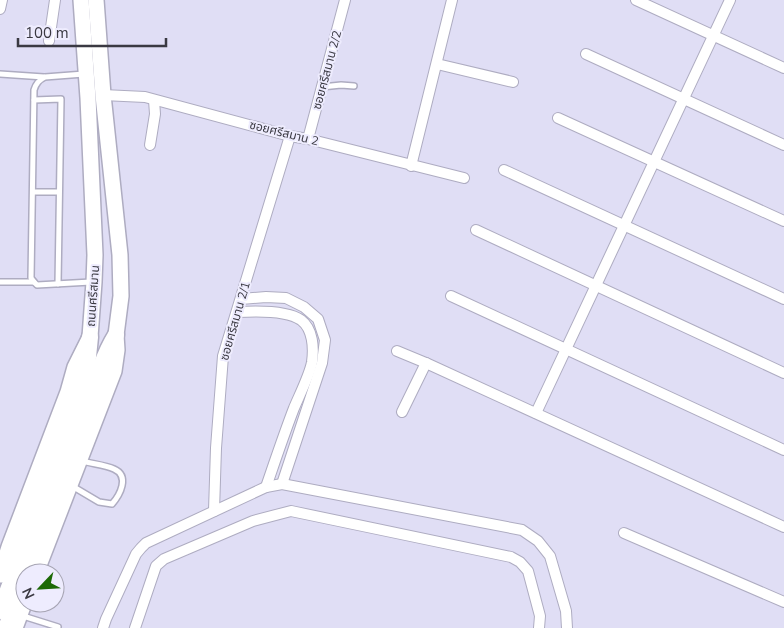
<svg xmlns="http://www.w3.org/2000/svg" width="784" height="628" font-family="'Nunito Sans','Noto Sans Thai',sans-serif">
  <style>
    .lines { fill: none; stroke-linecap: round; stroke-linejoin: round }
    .lane-casing { stroke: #aeacc1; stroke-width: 8 }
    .street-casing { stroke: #aeacc1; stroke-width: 12 }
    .secondary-casing { stroke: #aeacc1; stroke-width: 18 }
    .primary-casing { stroke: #aeacc1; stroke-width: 19 }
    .lane { stroke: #fff; stroke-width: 5 }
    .street { stroke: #fff; stroke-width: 10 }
    .secondary { stroke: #fff; stroke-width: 15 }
    .primary { stroke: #fff; stroke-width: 16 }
    .labels { text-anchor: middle; stroke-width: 4; stroke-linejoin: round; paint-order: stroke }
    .street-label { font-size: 12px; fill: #3a3942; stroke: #eeecfe }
  </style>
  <rect width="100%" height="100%" fill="#e0def5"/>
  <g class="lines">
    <g class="lane-casing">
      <g id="lane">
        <polyline points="0,74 44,77"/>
        <path d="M 84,74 L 45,77 C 39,80 36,83 34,90 L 31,278 L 34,282 L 37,285 L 91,282"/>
        <polyline points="322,87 341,85 354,86"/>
        <polyline points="34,100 61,99 58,284"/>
        <polyline points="33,192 59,192"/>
        <polyline points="0,282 34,282"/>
        <path d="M 72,486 L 99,502 L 112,504 C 120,495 130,476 114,469 C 105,465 93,464 82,461"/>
        <polyline points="23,616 58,627"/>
      </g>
    </g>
    <g class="street-casing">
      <g id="street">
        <polyline points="636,0 784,68"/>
        <polyline points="0,9 2,0"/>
        <polyline points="49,41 55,0"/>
        <polyline points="586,54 784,145"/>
        <polyline points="437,64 513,82"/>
        <polyline points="103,95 145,97 290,136 308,139 464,178"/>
        <polyline points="558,118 784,221"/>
        <polyline points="308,139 345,0"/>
        <polyline points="150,145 155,114 154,100"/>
        <polyline points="411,166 452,0"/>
        <polyline points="504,170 784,299"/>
        <polyline points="476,230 784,373"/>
        <polyline points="451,296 784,450"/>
        <polyline points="241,299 266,297 286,298 304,307 318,319 325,340 322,363 282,484"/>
        <path d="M 237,312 C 254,311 287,310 301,320 C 313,329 314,348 312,362 C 310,374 299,396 294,408 C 284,434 275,461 266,487"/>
        <polyline points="397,351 426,363 784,527"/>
        <polyline points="402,412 426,363"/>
        <polyline points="536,413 730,0"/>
        <polyline points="214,511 216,448 223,356 290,136"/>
        <polyline points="624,533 784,602"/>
        <polyline points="103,628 106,619 136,554 141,548 146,543 266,487 282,484 522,530 538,541 550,556 566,611 567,628"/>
        <polyline points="135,628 156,566 164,559 253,521 291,511 511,557 520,562 528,571 540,616 539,628"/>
      </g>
    </g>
    <g class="secondary-casing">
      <g id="secondary">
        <polyline points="36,573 114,371 117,350 116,335 121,296 120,255 103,95 96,0"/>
        <polyline points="0,575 9,547 68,392 75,367 90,337 94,282 95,255 88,98 81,0"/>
        <polyline points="15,628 25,601"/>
      </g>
    </g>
    <g class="primary-casing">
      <g id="primary">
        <path d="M 27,573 C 46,523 64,472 83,421 C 93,392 100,361 116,335"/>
        <polyline points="0,611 31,530 86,377 90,337"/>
        <polyline points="6,628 25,578"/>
      </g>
    </g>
    <use href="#lane" class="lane"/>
    <use href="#street" class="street"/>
    <use href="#secondary" class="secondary"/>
    <use href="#primary" class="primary"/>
  </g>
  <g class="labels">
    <g class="street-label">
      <text transform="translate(327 70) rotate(-75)" y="4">ซอยศรีสมาน 2/2</text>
      <text transform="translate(284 133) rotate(14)" y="4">ซอยศรีสมาน 2</text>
      <text transform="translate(93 296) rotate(-86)" y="4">ถนนศรีสมาน</text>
      <text transform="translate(235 321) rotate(-74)" y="4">ซอยศรีสมาน 2/1</text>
    </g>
  </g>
  <g transform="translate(40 588) rotate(245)"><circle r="24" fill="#eeecfe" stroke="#a6a4b3"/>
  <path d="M0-4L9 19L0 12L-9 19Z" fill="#1d6907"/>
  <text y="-8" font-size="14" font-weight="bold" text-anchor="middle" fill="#3a3942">N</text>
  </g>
  <path d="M18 38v8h148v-8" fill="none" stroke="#3a3942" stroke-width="2.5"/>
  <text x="25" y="38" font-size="15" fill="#3a3942" stroke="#eeecfe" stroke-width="4" paint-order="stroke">100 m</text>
</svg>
